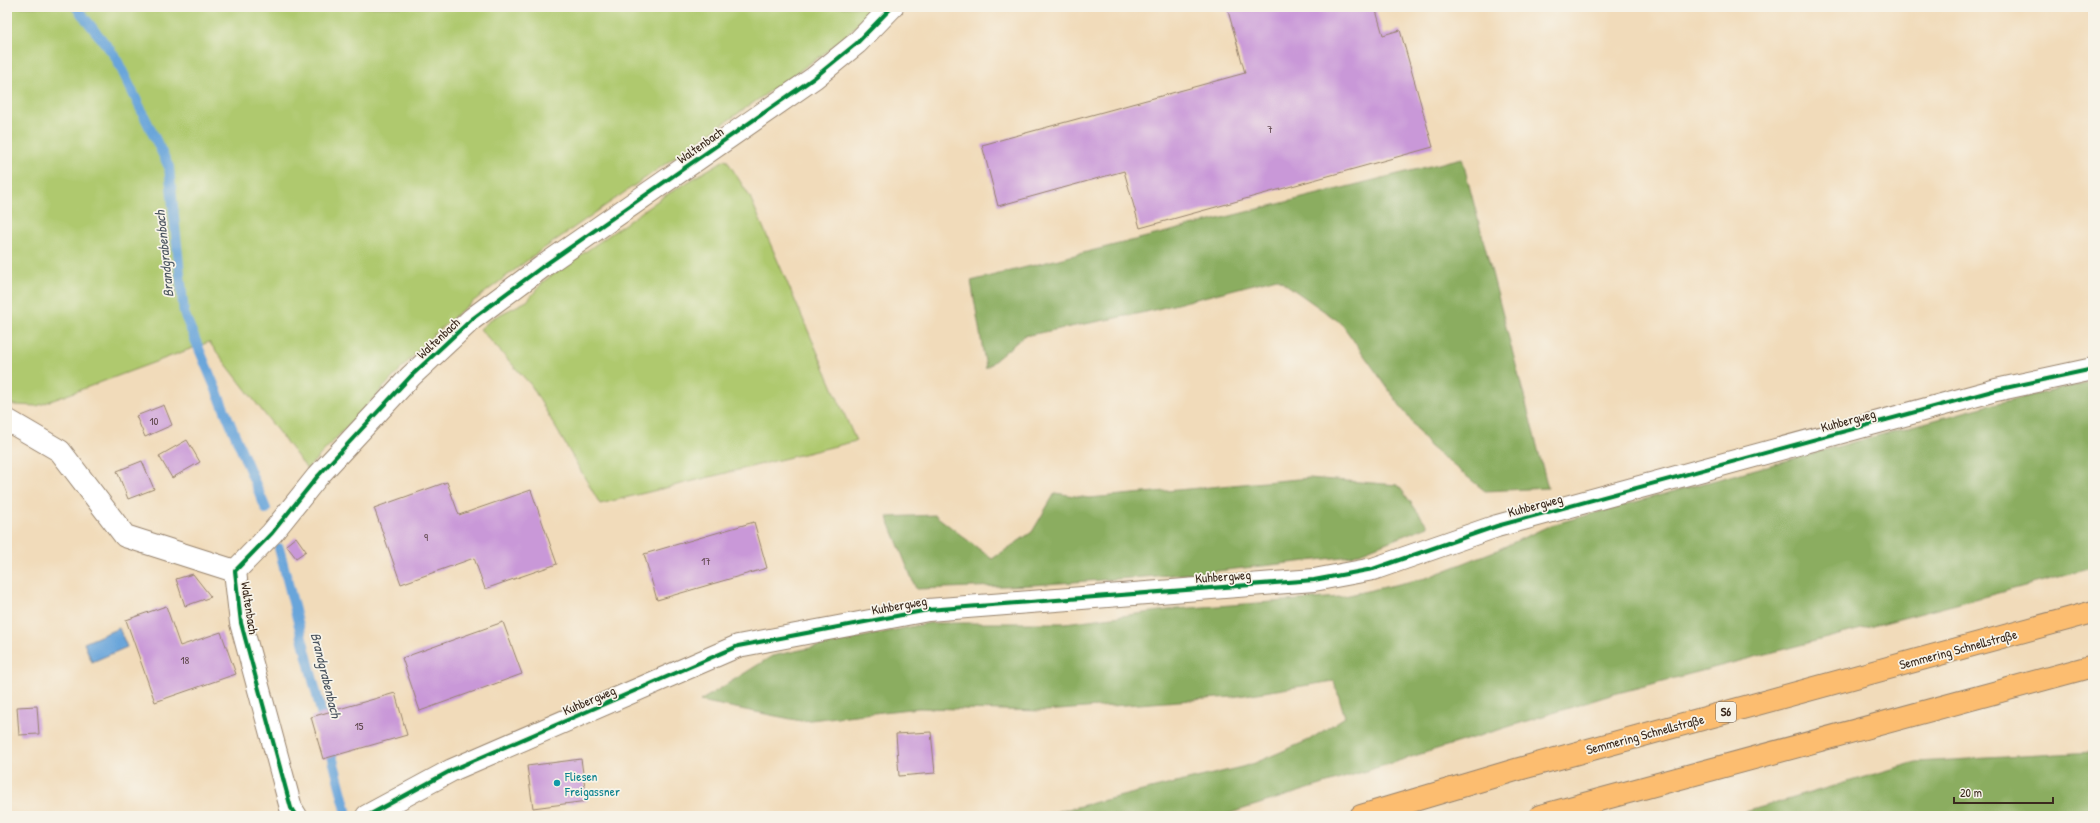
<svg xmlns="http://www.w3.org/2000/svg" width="2100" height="823" font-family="'Patrick Hand',sans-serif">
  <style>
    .green { fill: #afc96e; stroke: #757a46 }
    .forest { fill: #8bad61; stroke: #636c40 }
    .water { fill: #69a5da; stroke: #52687c }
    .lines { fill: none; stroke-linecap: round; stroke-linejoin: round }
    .stream { stroke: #69a5da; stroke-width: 10 }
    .building { fill: #c998d8 }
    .minor-casing { stroke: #96826c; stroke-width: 24 }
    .highway-casing { stroke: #96826c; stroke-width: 24 }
    .minor { stroke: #fff; stroke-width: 22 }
    .highway { stroke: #fcbd6f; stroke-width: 22 }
    .cycleway-casing { stroke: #f7f3e8; stroke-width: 6 }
    .cycleway { stroke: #00873e; stroke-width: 4 }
    .culture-dot { fill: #0f9aa8; stroke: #f7f3e8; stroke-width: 1.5 }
    .labels { text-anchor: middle; stroke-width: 3.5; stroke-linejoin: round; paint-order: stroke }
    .number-label { font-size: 11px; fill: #5e464c }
    .shield { fill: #f7f3e8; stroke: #73665b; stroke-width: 1 }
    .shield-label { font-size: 12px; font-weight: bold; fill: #3b2a1e }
    .street-label { font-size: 13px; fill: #3b2a1e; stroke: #f7f3e8 }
    .culture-label { font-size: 13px; fill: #0d838f; stroke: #f7f3e8; text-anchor: start }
    .water-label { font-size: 14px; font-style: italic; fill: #4b5560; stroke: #f7f3e8 }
  </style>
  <rect width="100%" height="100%" fill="#f7f3e8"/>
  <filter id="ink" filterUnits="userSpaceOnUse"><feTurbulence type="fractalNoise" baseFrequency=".025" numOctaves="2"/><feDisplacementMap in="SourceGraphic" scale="8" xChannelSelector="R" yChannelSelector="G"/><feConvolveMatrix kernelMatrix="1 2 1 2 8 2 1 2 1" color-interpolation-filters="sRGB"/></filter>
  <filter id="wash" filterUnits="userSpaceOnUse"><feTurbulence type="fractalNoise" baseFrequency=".012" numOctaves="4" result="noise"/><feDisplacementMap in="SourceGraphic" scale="16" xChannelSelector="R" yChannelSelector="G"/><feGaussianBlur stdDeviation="0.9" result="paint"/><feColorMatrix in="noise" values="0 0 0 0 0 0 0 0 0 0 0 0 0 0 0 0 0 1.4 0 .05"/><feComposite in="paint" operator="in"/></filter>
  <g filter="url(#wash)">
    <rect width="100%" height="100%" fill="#f1dbba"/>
    <g class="green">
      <polygon points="7,7 873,7 849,33 822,55 533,256 462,310 429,339 307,469 209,342 37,406 15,405 7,403"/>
      <polygon points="726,159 750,197 856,441 600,504 531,385 480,329 493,318 527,301 544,281 663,197"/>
    </g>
    <g class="forest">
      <polygon points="1462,158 1548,488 1485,491 1429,446 1341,323 1277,278 1146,312 1024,336 986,368 971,281"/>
      <polygon points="2093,382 2093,568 1614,694 1221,816 1039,816 1250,765 1309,740 1345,717 1334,681 1232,697 1045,711 919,708 801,721 700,701 772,656 929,623 1065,623 1176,609 1340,597 1426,578 1497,550 1551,525 1997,403"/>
      <polygon points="1309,478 1398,485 1428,526 1352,556 1199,573 1032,585 916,589 887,517 935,515 992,559 1032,532 1055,493 1089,498"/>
      <polygon points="2093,752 2093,816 1731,816 1916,762"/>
    </g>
    <polygon class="water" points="119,628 127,647 92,662 84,643"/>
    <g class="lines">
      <g class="stream">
        <polyline points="76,7 115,56 169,167 184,313 266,509"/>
        <polyline points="279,548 325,727"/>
        <polyline points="329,744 346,810"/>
      </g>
    </g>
    <g id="blocks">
      <g class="building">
        <polygon points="1227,7 1375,7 1383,35 1400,30 1433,147 1140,228 1124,171 998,206 982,145 1245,73"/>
        <polygon points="164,405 172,425 145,437 136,416"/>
        <polygon points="187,440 200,462 172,478 159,456"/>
        <polygon points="142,461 154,489 128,499 117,471"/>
        <polygon points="447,482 459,515 531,490 557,564 485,589 474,558 401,584 374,508"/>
        <polygon points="754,522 767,568 657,600 644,554"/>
        <polygon points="296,537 306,551 296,558 286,545"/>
        <polygon points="193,574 211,597 185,606 176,579"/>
        <polygon points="166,606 180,646 221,632 236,674 155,702 126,620"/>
        <polygon points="503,622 522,674 420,711 402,658"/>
        <polygon points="395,693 407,735 323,759 311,717"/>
        <polygon points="37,706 39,734 19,735 17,707"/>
        <polygon points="931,732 935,773 899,776 896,734"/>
        <polygon points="581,759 587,801 533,808 527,766"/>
      </g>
    </g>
  </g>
  <g filter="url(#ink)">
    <use href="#blocks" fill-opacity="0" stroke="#96826c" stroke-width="1"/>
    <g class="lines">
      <g class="minor-casing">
        <g id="minor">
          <polyline points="7,420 60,451 125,536 235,571"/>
          <polyline points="296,816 291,808 241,623 235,571 272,533 317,477 411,376 472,319 542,267 814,78 857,43 892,7"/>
          <polyline points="367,816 452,770 738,646 928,610 1314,580 1373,569 1497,526 1996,390 2093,369"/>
        </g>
      </g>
      <g class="highway-casing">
        <g id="highway">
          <polyline points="1361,816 1519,769 2093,612"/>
          <polyline points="1540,816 2093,666"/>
        </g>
      </g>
      <use href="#minor" class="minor"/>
      <use href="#highway" class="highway"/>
      <g class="cycleway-casing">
        <g id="cycleway">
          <polyline points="296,816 291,808 241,623 235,571 272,533 317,477 411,376 472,319 542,267 814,78 857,43 892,7"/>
          <polyline points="367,816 452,770 738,646 928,610 1314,580 1373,569 1497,526 1996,390 2093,369"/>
        </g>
      </g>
      <use href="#cycleway" class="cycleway"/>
    </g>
  </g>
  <circle class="culture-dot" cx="557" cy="783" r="4"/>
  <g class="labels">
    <g class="number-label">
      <text x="1270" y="133">7</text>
      <text x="154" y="425">10</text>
      <text x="426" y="541">9</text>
      <text x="706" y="565">17</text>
      <text x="185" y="664">18</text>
      <text x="359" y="730">15</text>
    </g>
    <rect class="shield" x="1716" y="702" width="20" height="20" rx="3"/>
    <g class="shield-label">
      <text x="1726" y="716">S6</text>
    </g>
    <g class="street-label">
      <text transform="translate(700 145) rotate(-35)" y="5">Waltenbach</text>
      <text transform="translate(438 338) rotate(-43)" y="5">Waltenbach</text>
      <text transform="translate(1848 420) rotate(-15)" y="5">Kuhbergweg</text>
      <text transform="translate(1535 505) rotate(-15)" y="5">Kuhbergweg</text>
      <text transform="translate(1223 576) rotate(-4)" y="5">Kuhbergweg</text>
      <text transform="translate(899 605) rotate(-10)" y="5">Kuhbergweg</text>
      <text transform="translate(250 608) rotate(81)" y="5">Waltenbach</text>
      <text transform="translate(1958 649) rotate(-15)" y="5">Semmering Schnellstraße</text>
      <text transform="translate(589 700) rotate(-23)" y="5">Kuhbergweg</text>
      <text transform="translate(1645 734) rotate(-15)" y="5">Semmering Schnellstraße</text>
    </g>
    <g class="culture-label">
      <text x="565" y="781">Fliesen<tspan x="565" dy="15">Freigassner</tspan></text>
    </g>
    <g class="water-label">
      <text transform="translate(164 254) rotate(-96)" y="5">Brandgrabenbach</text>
      <text transform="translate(326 675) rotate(76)" y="5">Brandgrabenbach</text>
    </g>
  </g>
  <rect width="2100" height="823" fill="none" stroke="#f7f3e8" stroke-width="24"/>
  <path d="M1954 797v6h99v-6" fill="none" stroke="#3b2a1e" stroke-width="2"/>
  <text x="1960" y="797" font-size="12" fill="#3b2a1e" stroke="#f7f3e8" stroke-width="3" paint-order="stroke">20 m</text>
</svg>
